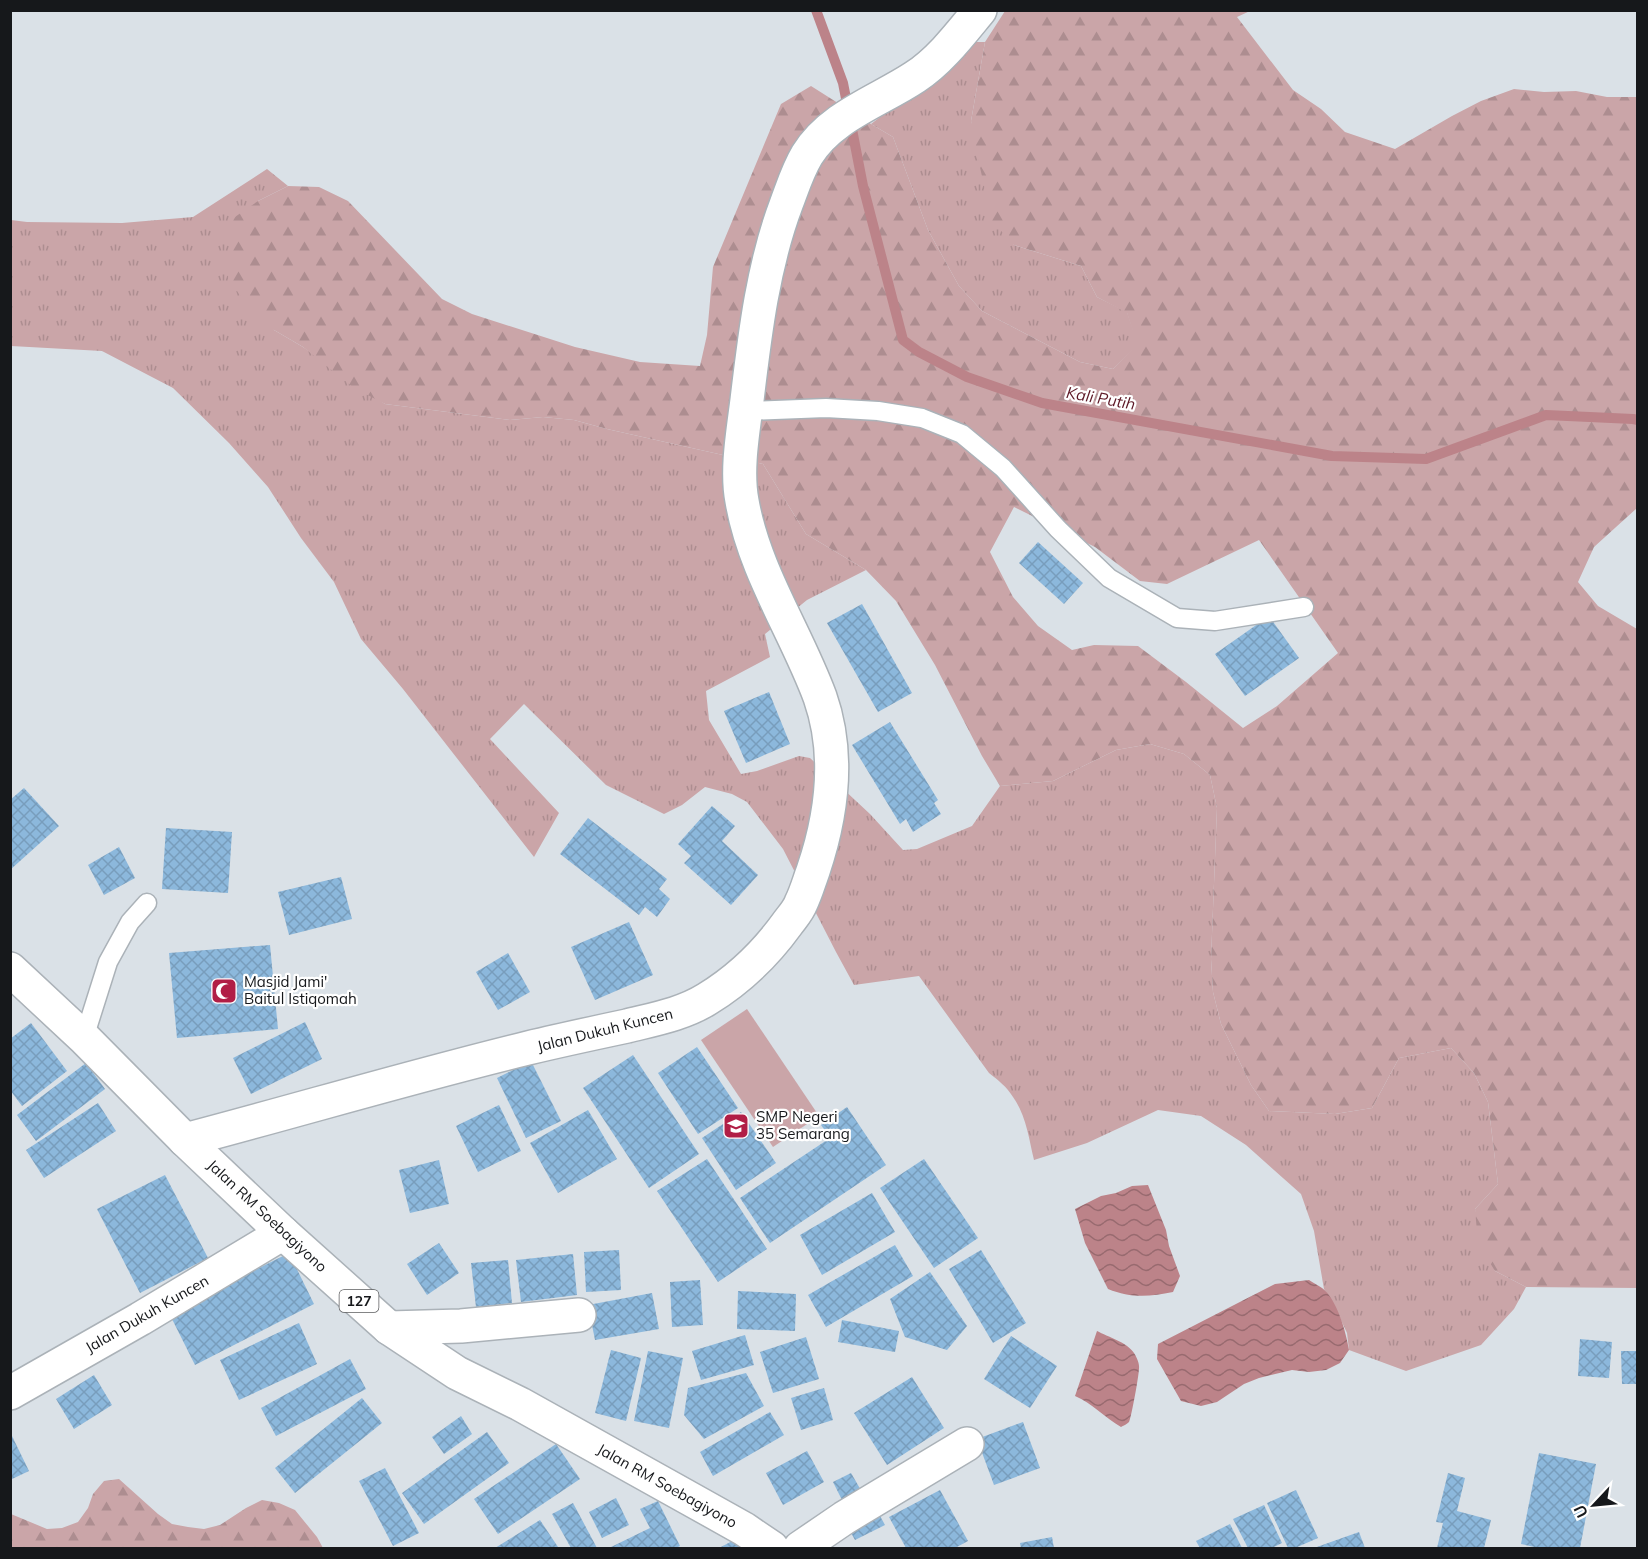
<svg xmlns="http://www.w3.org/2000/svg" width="1648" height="1559" font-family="Mulish,sans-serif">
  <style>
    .grass { fill: url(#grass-tufts) }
    .forest { fill: url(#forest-firs); fill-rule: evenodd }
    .garden { fill: #caa5a8 }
    .water { fill: url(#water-waves) }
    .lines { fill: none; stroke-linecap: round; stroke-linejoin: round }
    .stream { stroke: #bc8389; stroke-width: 10 }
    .building { fill: url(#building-cross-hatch) }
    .service-casing { stroke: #abb2b8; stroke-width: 21 }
    .minor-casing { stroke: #abb2b8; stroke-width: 36 }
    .tertiary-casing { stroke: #abb2b8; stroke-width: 36 }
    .primary-casing { stroke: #abb2b8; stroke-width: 36 }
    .service { stroke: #fff; stroke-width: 18 }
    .minor { stroke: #fff; stroke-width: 33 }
    .tertiary { stroke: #fff; stroke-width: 33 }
    .primary { stroke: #fff; stroke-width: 33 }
    .labels { text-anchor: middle; stroke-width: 4.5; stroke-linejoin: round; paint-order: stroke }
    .shield { fill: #fff; stroke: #5c5d5f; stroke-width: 1.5 }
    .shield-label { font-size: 14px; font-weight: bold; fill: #16181b }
    .poi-label { font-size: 15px; fill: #16181b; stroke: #fff; text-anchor: start }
    .street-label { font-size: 15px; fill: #16181b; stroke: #fff }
    .water-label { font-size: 16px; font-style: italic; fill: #5c1725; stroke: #fff }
  </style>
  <defs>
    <pattern id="grass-tufts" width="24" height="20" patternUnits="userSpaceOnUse" patternTransform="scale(1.5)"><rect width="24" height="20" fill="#caa5a8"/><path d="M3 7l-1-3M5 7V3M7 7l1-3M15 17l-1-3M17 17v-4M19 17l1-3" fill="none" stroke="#ad8d90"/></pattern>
    <pattern id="forest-firs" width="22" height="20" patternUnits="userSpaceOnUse" patternTransform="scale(1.5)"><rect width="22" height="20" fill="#caa5a8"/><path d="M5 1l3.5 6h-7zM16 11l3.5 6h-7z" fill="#ad8d90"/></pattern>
    <pattern id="water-waves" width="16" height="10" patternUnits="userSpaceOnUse" patternTransform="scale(1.5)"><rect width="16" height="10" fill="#bc8389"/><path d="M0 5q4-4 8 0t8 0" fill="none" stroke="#986a6f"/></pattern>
    <pattern id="building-cross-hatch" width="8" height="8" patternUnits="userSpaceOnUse" patternTransform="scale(1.5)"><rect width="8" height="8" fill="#8cb8dc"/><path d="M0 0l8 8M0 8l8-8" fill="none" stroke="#789dbc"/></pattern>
  </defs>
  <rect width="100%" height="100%" fill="#dae1e7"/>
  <g class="grass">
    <polygon points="968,42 985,42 971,121 1014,245 1081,266 1097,297 1127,312 1138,344 1113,369 1080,362 982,311 959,286 928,230 893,137 871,124 938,73"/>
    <path d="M 267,169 L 288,186 L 258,201 L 274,330 L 303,347 L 385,404 L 510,420 L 543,417 L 574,420 L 607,429 L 763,464 L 806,534 L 866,570 L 807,600 L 765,634 L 770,657 L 706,691 L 709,720 L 741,774 L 757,771 L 799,756 L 810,758 L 870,814 L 903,850 L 917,849 L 972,826 L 1000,786 L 1053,781 L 1116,750 L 1150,744 L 1184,754 L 1210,775 L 1217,808 L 1211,959 L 1213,992 L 1221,1024 L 1251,1085 L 1269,1111 L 1335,1114 L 1372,1108 L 1399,1058 L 1451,1048 L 1474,1073 L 1488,1102 L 1498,1184 L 1475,1209 L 1495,1271 L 1526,1287 L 1514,1309 L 1481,1345 L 1406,1371 L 1349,1350 L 1347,1333 L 1333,1303 L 1324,1289 L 1314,1231 L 1301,1194 L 1246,1145 L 1201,1116 L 1158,1110 L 1087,1143 L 1034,1160 C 1029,1139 1026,1115 1013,1097 C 1007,1087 998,1080 989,1073 L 919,976 L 854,985 L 836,952 L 783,849 L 747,802 L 732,794 L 705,787 L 682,805 L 664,814 L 606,785 L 524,704 L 490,739 L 559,813 L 534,857 L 403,689 L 361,639 L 334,582 L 301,538 L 268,487 L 229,443 L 173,388 L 102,351 L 11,346 L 11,220 L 27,222 L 122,223 L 193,217 Z"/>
  </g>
  <g class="forest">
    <path d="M 1005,11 L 1250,11 L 1237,17 L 1293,90 L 1321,109 L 1345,132 L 1395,149 L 1452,116 L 1481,101 L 1514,89 L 1544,92 L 1576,91 L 1607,97 L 1637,97 L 1637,508 L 1594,547 L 1578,582 L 1598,606 L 1637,629 L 1637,1288 L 1526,1287 L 1495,1271 L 1478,1243 L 1475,1209 L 1498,1184 L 1488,1102 L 1474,1073 L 1451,1048 L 1399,1058 L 1372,1108 L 1335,1114 L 1269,1111 L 1251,1085 L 1221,1024 L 1213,992 L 1211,959 L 1217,808 L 1210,775 L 1184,754 L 1150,744 L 1116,750 L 1053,781 L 1000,786 L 982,756 L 935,665 L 896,601 L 866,570 L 806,534 L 763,464 L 607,429 L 574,420 L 543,417 L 510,420 L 385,404 L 354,388 L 303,347 L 274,330 L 249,307 L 228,279 L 232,219 L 258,201 L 288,186 L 319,187 L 348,201 L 442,299 L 472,314 L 575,347 L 640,362 L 700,366 L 707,335 L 713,267 L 781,104 L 811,86 L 871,124 L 893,137 L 928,230 L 959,286 L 982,311 L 1080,362 L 1113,369 L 1137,344 L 1127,313 L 1097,297 L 1081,266 L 1014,245 L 992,221 L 977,154 L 971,121 L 985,42 ZM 1014,507 L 1095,547 L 1140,581 L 1167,584 L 1259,540 L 1338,653 L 1277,706 L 1243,728 L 1186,682 L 1138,646 L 1094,645 L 1072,650 L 1038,626 L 1013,597 L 990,552 Z"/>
    <polygon points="119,1479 158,1514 172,1524 188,1527 204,1529 220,1525 246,1508 262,1500 279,1503 295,1510 317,1537 323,1548 11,1548 11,1514 47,1529 62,1528 78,1522 88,1508 93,1494 104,1481"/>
  </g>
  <polygon class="garden" points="747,1009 819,1116 773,1147 701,1040"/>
  <g class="water">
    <path d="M 1148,1185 L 1166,1230 L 1169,1246 L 1180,1276 L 1173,1292 C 1149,1297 1130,1298 1108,1289 L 1085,1243 L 1075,1209 L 1101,1196 L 1116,1193 L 1132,1186 Z"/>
    <path d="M 1309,1280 C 1313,1283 1318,1285 1322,1288 C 1337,1299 1346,1332 1349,1350 L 1340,1363 L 1326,1370 L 1309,1372 L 1292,1370 L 1259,1378 L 1244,1384 L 1217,1402 L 1201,1406 L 1181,1401 L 1157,1359 L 1158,1344 L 1275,1284 Z"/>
    <path d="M 1097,1331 C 1108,1337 1127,1342 1134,1353 C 1136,1356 1139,1362 1139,1366 C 1140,1371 1131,1419 1129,1422 C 1127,1424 1123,1426 1121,1427 C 1105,1418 1092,1403 1075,1396 Z"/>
  </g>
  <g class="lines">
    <polyline class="stream" points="816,10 843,83 863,186 903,340 919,352 967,377 1042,403 1332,456 1426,459 1546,415 1633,419 1638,420"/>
  </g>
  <g class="building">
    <polygon points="1038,542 1083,583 1064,604 1019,563"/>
    <polygon points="862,604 912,693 878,712 827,623"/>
    <polygon points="1269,616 1299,658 1245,696 1215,654"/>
    <polygon points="769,692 790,744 746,763 724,711"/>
    <polygon points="890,722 938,800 934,803 941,814 913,832 906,819 900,824 852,745"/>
    <polygon points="24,788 59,826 10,870 10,800"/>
    <polygon points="712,806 735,826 722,841 758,875 731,905 684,863 691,856 678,844"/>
    <polygon points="588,818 667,879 659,889 670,899 657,917 645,907 639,915 560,854"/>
    <polygon points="166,828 232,832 228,893 162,889"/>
    <polygon points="119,847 135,878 104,895 88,865"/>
    <polygon points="341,877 352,919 289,935 278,892"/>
    <polygon points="629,922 653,975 595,1000 571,947"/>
    <polygon points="270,945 278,1029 177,1038 169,953"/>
    <polygon points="508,953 530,992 498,1010 476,972"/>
    <polygon points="305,1022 322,1059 251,1094 233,1058"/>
    <polygon points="31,1023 67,1071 22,1106 10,1090 10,1039"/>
    <polygon points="697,1047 738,1108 698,1134 658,1073"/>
    <polygon points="633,1055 699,1154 649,1188 583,1088"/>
    <polygon points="531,1061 561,1121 526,1138 497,1078"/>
    <polygon points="86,1063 105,1089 36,1141 17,1115"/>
    <polygon points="98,1103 116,1131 44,1178 26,1150"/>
    <polygon points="499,1105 521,1151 478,1172 456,1126"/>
    <polygon points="847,1107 886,1165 770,1243 740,1198 830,1138 821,1125"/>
    <polygon points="588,1110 617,1159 558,1193 530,1143"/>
    <polygon points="741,1112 776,1163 736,1190 702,1138"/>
    <polygon points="707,1159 767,1249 718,1282 657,1191"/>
    <polygon points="924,1159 978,1238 934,1268 880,1188"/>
    <polygon points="439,1160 449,1204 410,1213 399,1170"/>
    <polygon points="165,1175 208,1258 140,1293 97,1209"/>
    <polygon points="872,1193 895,1232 822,1275 800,1235"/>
    <polygon points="439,1243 459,1273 427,1295 407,1264"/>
    <polygon points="895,1245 913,1276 826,1327 808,1295"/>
    <polygon points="619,1250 621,1290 586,1292 584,1252"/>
    <polygon points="981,1250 1026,1323 993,1343 949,1269"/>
    <polygon points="289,1253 314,1304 195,1365 169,1313"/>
    <polygon points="573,1254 577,1295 521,1302 516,1260"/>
    <polygon points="508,1260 512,1303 476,1307 471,1263"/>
    <polygon points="930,1272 967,1326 947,1350 905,1337 890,1299"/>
    <polygon points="700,1280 703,1325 672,1327 670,1282"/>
    <polygon points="738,1291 796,1294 795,1331 737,1329"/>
    <polygon points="652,1293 659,1329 595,1340 588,1305"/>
    <polygon points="842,1320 899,1331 895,1352 838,1342"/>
    <polygon points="299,1323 317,1364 239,1400 220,1360"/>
    <polygon points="745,1335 754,1365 701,1380 692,1351"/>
    <polygon points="1011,1336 1057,1366 1030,1408 984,1379"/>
    <polygon points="806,1337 819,1379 773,1393 760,1352"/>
    <polygon points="1580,1339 1612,1342 1609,1378 1578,1376"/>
    <polygon points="611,1350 641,1358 626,1421 595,1413"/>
    <polygon points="648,1351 683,1358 669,1428 634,1421"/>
    <polygon points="1621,1351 1638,1351 1638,1384 1622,1384"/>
    <polygon points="350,1359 366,1389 276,1436 261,1408"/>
    <polygon points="746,1373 764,1406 704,1439 684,1415 688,1388"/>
    <polygon points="94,1375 112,1405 74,1429 56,1399"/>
    <polygon points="912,1377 944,1428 887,1465 854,1413"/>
    <polygon points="824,1388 833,1420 801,1430 791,1398"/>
    <polygon points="362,1398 382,1423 295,1493 275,1468"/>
    <polygon points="770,1412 784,1435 713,1476 700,1452"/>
    <polygon points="461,1416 472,1434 444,1454 432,1437"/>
    <polygon points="1023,1422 1040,1468 994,1485 977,1439"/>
    <polygon points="487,1432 509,1463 424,1524 402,1493"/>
    <polygon points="12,1436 29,1471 10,1480 10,1437"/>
    <polygon points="556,1444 580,1479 498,1534 474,1499"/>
    <polygon points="807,1451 824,1482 783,1505 766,1473"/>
    <polygon points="1539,1453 1596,1464 1580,1548 1539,1548 1521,1544"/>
    <polygon points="385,1468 419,1533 393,1546 359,1481"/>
    <polygon points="851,1473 862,1492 843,1502 833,1482"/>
    <polygon points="1448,1473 1465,1478 1457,1511 1491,1520 1484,1548 1437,1548 1443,1523 1436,1522"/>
    <polygon points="940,1490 968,1541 955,1548 906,1548 889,1517"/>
    <polygon points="1296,1490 1318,1538 1295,1548 1288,1548 1267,1503"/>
    <polygon points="616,1498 629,1525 602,1538 589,1512"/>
    <polygon points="658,1501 680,1546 676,1548 609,1548 650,1528 640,1509"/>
    <polygon points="573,1503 597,1548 571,1548 552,1514"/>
    <polygon points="874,1505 885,1525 855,1540 844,1520"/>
    <polygon points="1264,1505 1282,1543 1272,1548 1248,1548 1233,1519"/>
    <polygon points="540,1520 558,1547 556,1548 495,1548"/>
    <polygon points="1230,1524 1242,1548 1200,1548 1196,1541"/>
    <polygon points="1359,1532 1365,1548 1314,1548"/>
    <polygon points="1052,1537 1054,1548 1021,1548 1020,1543"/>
    <polygon points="736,1539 742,1548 719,1548"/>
  </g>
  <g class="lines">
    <g class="service-casing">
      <g id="service">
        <polyline points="746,411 826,408 878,411 922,418 962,434 1003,468 1058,529 1109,578 1177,618 1215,621 1304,607"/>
        <polyline points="84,1038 108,962 130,922 147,903"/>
      </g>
    </g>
    <g class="minor-casing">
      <g id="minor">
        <polyline points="389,1328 461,1326 579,1315"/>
        <polyline points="10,1393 140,1319 283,1233"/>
        <polyline points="800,1548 844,1518 967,1444"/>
      </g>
    </g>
    <g class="tertiary-casing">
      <path id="tertiary" d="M 185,1140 C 299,1110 413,1076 528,1048 C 561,1040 594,1033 627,1026 C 655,1019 683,1014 707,999 C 738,980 766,953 787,924 C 792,917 798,911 801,903 C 806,893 809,882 813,871 C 832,815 840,754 820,697 C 796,632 754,571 742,501 C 736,470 743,432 747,400 C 755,333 763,265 787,202 C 793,186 798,170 807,155 C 831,116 879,101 915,77 C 940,61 961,33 980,10"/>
    </g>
    <g class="primary-casing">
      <polyline id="primary" points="10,969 84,1038 185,1140 283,1233 389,1328 457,1373 520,1404 685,1496 744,1529 772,1548"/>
    </g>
    <use href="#service" class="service"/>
    <use href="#minor" class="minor"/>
    <use href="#tertiary" class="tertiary"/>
    <use href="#primary" class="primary"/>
  </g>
  <defs>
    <g id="mosque-square" transform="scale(1.35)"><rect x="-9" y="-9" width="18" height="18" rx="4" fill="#b11e46" stroke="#fff"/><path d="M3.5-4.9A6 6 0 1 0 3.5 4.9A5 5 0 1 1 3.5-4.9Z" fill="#fff"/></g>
    <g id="school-square" transform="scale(1.35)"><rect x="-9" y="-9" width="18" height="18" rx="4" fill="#b11e46" stroke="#fff"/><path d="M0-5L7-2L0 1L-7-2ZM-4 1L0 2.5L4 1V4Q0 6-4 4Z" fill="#fff"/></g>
  </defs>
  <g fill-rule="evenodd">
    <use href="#mosque-square" x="224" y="991"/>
    <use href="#school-square" x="736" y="1126"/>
  </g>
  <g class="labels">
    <rect class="shield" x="339.5" y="1290" width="39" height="22" rx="4.5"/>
    <g class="shield-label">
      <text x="359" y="1306">127</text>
    </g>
    <g class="poi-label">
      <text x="244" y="987">Masjid Jami'<tspan x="244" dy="17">Baitul Istiqomah</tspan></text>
      <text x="756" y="1122">SMP Negeri<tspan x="756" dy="17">35 Semarang</tspan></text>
    </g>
    <g class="street-label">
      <text transform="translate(605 1030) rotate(-14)" y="5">Jalan Dukuh Kuncen</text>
      <text transform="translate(267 1216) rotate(43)" y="5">Jalan RM Soebagiyono</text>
      <text transform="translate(147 1314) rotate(-30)" y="5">Jalan Dukuh Kuncen</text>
      <text transform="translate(667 1486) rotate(29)" y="5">Jalan RM Soebagiyono</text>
    </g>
    <g class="water-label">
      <text transform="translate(1101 398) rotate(10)" y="6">Kali Putih</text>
    </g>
  </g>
  <rect width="1648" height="1559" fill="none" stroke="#16181b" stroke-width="24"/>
  <g transform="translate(1594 1505) rotate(244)" stroke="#ffffff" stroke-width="4.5" paint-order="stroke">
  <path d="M0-4.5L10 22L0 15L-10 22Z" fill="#16181b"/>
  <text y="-9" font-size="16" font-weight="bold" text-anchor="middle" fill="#16181b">U</text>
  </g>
</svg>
